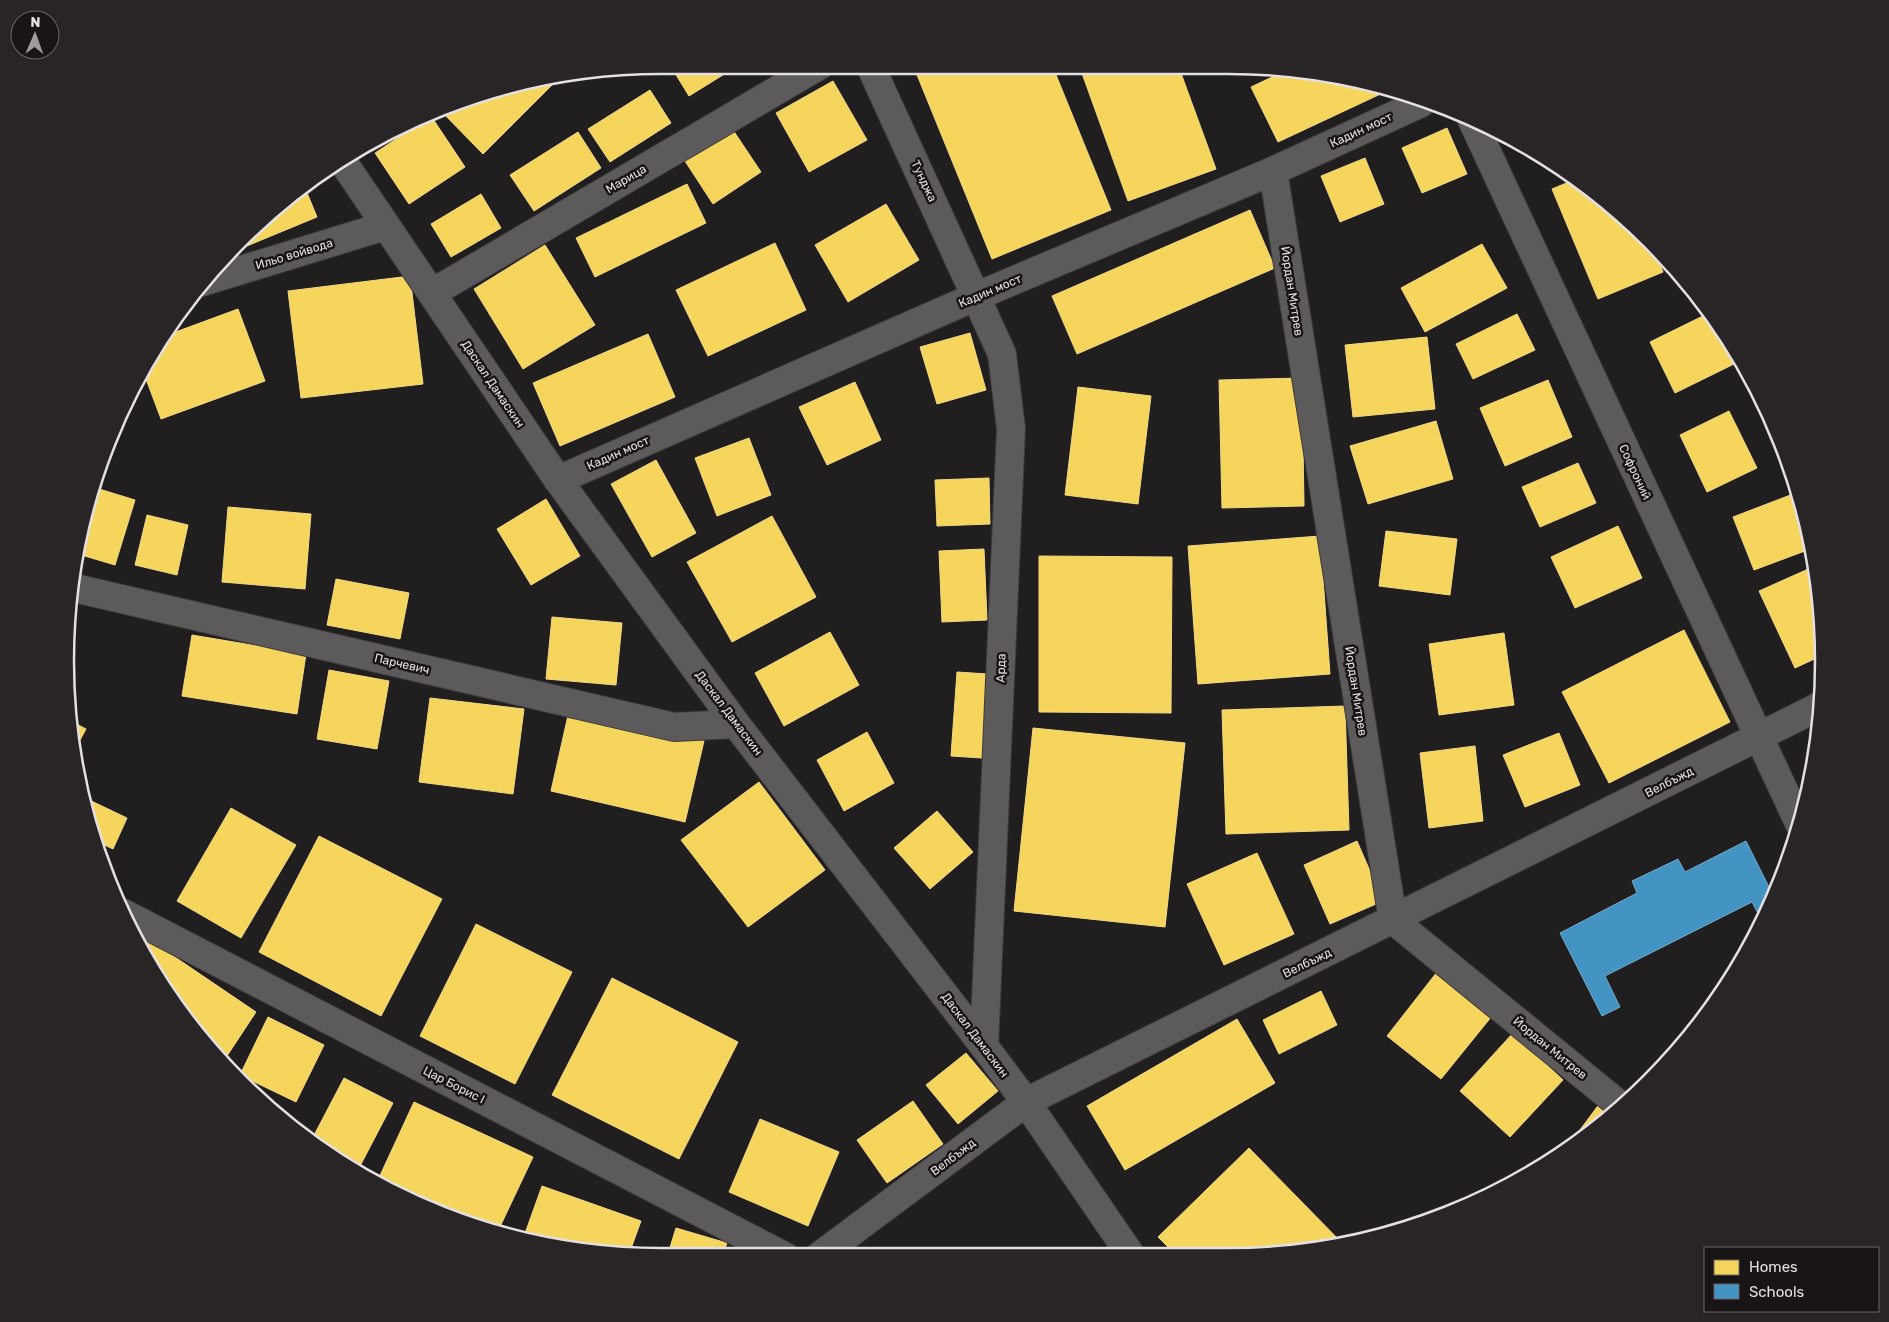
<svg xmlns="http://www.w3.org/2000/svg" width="1889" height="1322" font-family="Rubik,sans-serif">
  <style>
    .homes { fill: #f6d55c; stroke: #f1d884 }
    .schools { fill: #4393c3; stroke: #73aacc }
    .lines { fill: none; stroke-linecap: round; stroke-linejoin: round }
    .minor-casing { stroke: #3e3b3c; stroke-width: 30 }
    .minor { stroke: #5c5a5a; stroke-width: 28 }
    .labels { text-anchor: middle; stroke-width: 5; stroke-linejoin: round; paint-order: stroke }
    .street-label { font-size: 12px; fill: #e4e0e1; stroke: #191416 }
    .rim { fill: none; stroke: #e4e0e1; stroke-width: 2.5 }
  </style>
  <rect width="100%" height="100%" fill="#211e1f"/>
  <g class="homes">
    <polygon points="670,65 739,65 689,96"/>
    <polygon points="913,65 1052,65 1111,210 992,259"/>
    <polygon points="1079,65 1178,65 1216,169 1128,201"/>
    <polygon points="1285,71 1344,76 1387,91 1278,142 1251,87"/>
    <polygon points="549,80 553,84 483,154 440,110 506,85"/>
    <polygon points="833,81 867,140 809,172 776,113"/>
    <polygon points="650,90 671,123 610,162 588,129"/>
    <polygon points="431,116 465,167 409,204 375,153"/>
    <polygon points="731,127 761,172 713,204 683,158"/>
    <polygon points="1447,128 1467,174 1422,193 1402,148"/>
    <polygon points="578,132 601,168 534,211 510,175"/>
    <polygon points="1365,158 1384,204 1340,222 1321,176"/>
    <polygon points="1576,179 1591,188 1650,240 1663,272 1598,299 1552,189"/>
    <polygon points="687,184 706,223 595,277 576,238"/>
    <polygon points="305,188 317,217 230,253"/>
    <polygon points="481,194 501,228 451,257 431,224"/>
    <polygon points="886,204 919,260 848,302 815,245"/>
    <polygon points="1250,210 1275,268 1077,354 1052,296"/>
    <polygon points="775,243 806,310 708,356 676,290"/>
    <polygon points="1482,244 1507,288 1425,332 1401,288"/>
    <polygon points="545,245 595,325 523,369 474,289"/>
    <polygon points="410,276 423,384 301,398 288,291"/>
    <polygon points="238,309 265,381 161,419 143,371 162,337"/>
    <polygon points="1709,313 1734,364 1675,393 1650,342"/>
    <polygon points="1517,314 1535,350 1473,379 1456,344"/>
    <polygon points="970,333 986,390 937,404 920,347"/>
    <polygon points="648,334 675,397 560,446 533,383"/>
    <polygon points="1427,337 1435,409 1353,417 1345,345"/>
    <polygon points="1302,378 1304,506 1222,508 1219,380"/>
    <polygon points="1548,380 1572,437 1505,466 1480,408"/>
    <polygon points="855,382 881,440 827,465 799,407"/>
    <polygon points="1078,387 1151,396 1138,504 1065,495"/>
    <polygon points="1729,411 1757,468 1707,492 1680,435"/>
    <polygon points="1436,421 1453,479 1368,504 1350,446"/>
    <polygon points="749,438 771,495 717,516 695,458"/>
    <polygon points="656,460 696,533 652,557 611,484"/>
    <polygon points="1578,463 1596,503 1540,527 1522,487"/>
    <polygon points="989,478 990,524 937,526 935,480"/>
    <polygon points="96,488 135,500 115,565 78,554"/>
    <polygon points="1793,494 1813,548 1754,570 1733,517"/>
    <polygon points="546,499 580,556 531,585 497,529"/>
    <polygon points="228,507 311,514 305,589 222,582"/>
    <polygon points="147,515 188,525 177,575 135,565"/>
    <polygon points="772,516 816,597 732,642 687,562"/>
    <polygon points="1618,526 1642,578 1575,608 1551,557"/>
    <polygon points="1386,531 1457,539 1450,595 1379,586"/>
    <polygon points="1320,536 1330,674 1198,684 1188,546"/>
    <polygon points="984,549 987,620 942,622 939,551"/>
    <polygon points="1039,556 1172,557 1171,713 1039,712"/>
    <polygon points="1815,566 1823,655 1795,668 1759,591"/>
    <polygon points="336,579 409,593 400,639 327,625"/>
    <polygon points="552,617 622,623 616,685 546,679"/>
    <polygon points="1684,630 1730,722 1609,783 1562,692"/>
    <polygon points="830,632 859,685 784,726 755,673"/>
    <polygon points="1504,633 1514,705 1439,715 1429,644"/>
    <polygon points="192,635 306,654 297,714 182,696"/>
    <polygon points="329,670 389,681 377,749 317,739"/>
    <polygon points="957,672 988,674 982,758 951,756"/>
    <polygon points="430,698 524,709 513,794 419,782"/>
    <polygon points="1345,706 1349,830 1226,834 1222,710"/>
    <polygon points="569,711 704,741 685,822 551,791"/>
    <polygon points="69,720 86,729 73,753"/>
    <polygon points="1033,728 1185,743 1165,927 1014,911"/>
    <polygon points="867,732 894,783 844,811 817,760"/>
    <polygon points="1559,733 1580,785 1525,807 1503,755"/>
    <polygon points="1475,746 1483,821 1429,828 1420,753"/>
    <polygon points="759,782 825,870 748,927 681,840"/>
    <polygon points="83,797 127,818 113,849 98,842"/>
    <polygon points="231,808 296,845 241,938 177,901"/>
    <polygon points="937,811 973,852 930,889 894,848"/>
    <polygon points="319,836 442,899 381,1016 259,952"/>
    <polygon points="1357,841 1383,901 1330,924 1304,865"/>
    <polygon points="1257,853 1294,934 1224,965 1187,884"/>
    <polygon points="476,924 572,972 515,1084 420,1036"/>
    <polygon points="141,934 256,1012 223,1062 166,992 136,942"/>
    <polygon points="1437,972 1492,1016 1441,1079 1387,1036"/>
    <polygon points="612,978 738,1042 679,1159 552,1095"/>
    <polygon points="1321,991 1337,1025 1279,1054 1263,1020"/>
    <polygon points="268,1017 324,1045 296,1102 240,1075"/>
    <polygon points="1237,1019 1275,1083 1125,1170 1087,1106"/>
    <polygon points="1513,1033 1563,1080 1510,1137 1460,1091"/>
    <polygon points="966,1053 998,1091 958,1124 926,1085"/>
    <polygon points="344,1078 393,1103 359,1168 311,1141"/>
    <polygon points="913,1101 943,1144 887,1183 857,1140"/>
    <polygon points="414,1102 533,1157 498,1231 433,1212 377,1182"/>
    <polygon points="1600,1103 1613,1112 1562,1154"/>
    <polygon points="760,1119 839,1152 808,1226 729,1192"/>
    <polygon points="1249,1148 1344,1245 1228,1257 1178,1257 1158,1237"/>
    <polygon points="542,1186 641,1221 629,1254 544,1245 523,1239"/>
    <polygon points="676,1228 727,1243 722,1257 667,1257"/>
  </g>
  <polygon class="schools" points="1746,841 1774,897 1762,921 1752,902 1605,976 1620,1007 1602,1016 1560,933 1637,893 1632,881 1678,859 1685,872"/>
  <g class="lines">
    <g class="minor-casing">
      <g id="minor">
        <polyline points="870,65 1002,354 1011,429 984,1046"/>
        <polyline points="1472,120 1799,823"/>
        <polyline points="341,159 558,480 736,724 984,1046 1026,1102 1132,1257"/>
        <polyline points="1273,171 1393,920 1621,1106"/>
        <polyline points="202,282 385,226"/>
        <polyline points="432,293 820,65"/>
        <polyline points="558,480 977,296 1273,171 1421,103"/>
        <polyline points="70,587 674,727 736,724"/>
        <polyline points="123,913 786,1257"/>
        <polyline points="818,1257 1026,1102 1820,706"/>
      </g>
    </g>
    <use href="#minor" class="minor"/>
  </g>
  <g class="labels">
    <g class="street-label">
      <text transform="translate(1361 130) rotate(-25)" y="4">Кадин мост</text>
      <text transform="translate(626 179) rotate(-30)" y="4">Марица</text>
      <text transform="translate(924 181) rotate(65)" y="4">Тунджа</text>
      <text transform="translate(294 254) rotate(-17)" y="4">Ильо войвода</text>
      <text transform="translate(990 291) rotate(-23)" y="4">Кадин мост</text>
      <text transform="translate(1292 291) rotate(81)" y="4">Йордан Митрев</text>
      <text transform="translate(493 384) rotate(56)" y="4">Даскал Дамаскин</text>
      <text transform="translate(618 453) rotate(-24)" y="4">Кадин мост</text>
      <text transform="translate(1635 472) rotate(65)" y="4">Софроний</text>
      <text transform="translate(402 664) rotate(13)" y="4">Парчевич</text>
      <text transform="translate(1001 668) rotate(-88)" y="4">Арда</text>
      <text transform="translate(1356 691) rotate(81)" y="4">Йордан Митрев</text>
      <text transform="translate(729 713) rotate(53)" y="4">Даскал Дамаскин</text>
      <text transform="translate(1669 782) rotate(-27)" y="4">Велбъжд</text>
      <text transform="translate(1307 963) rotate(-26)" y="4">Велбъжд</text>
      <text transform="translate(975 1035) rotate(53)" y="4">Даскал Дамаскин</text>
      <text transform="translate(1550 1048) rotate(39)" y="4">Йордан Митрев</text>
      <text transform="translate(454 1085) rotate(27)" y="4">Цар Борис I</text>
      <text transform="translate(953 1157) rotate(-37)" y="4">Велбъжд</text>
    </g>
  </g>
  <path d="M0 0H1889V1322H0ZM661 74H1228A587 587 0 0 1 1815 661V661A587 587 0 0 1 1228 1248H661A587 587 0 0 1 74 661V661A587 587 0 0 1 661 74Z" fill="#292426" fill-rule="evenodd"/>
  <path class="rim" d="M661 74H1228A587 587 0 0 1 1815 661V661A587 587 0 0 1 1228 1248H661A587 587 0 0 1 74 661V661A587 587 0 0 1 661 74Z"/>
  <rect x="1704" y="1247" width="175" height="65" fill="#191416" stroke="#6a6667"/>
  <rect x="1714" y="1260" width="25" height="15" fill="#f6d55c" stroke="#6a6667"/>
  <text x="1749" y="1272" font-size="15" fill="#e4e0e1">Homes</text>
  <rect x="1714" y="1284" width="25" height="15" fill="#4393c3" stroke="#6a6667"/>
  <text x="1749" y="1297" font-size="15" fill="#e4e0e1">Schools</text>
  <g transform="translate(35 35) rotate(2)"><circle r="24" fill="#191416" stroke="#6a6667"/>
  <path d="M0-4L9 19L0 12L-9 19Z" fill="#a09c9d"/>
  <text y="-8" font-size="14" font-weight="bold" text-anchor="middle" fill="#e4e0e1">N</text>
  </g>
</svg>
